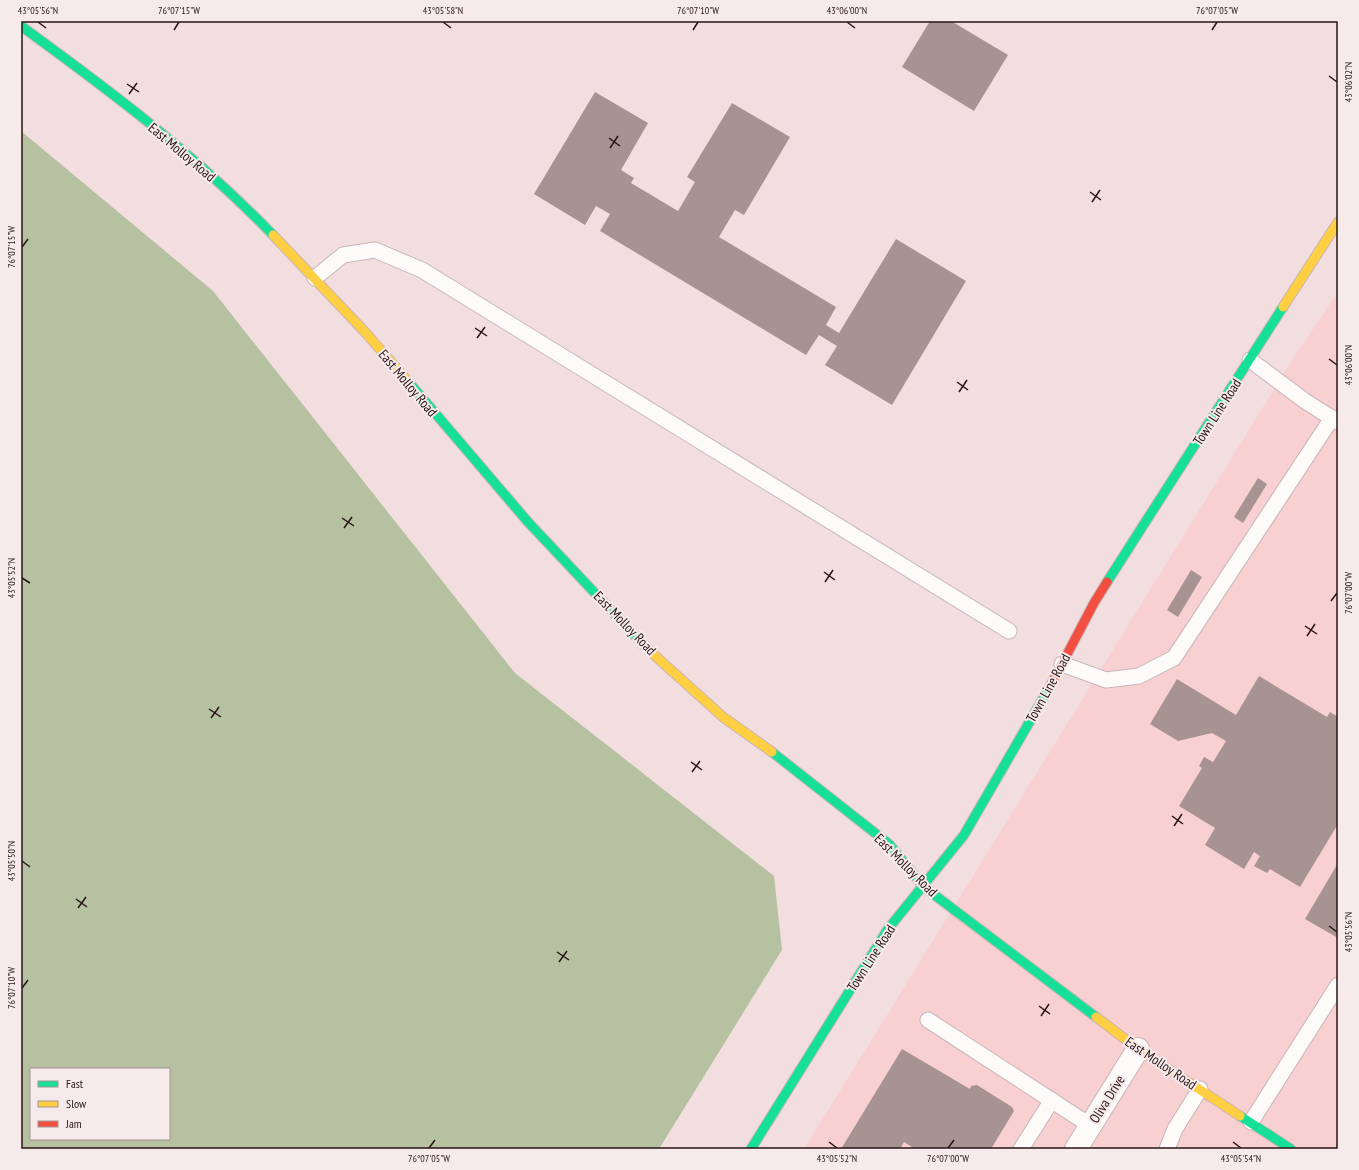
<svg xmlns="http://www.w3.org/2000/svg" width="1359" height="1170" font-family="'PT Sans Narrow',sans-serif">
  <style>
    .built { fill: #f8d0d1 }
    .forest { fill: #b5c1a1; fill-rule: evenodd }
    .building { fill: #a79492 }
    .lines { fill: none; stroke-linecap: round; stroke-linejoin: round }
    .lane-casing { stroke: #c9b5b6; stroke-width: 17 }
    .street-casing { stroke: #c9b5b6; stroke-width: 24 }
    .fast-casing { stroke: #c9b5b6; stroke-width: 11 }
    .slow-casing { stroke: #c9b5b6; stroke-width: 11 }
    .jam-casing { stroke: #c9b5b6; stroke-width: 11 }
    .lane { stroke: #fdfafa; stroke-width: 15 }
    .street { stroke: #fdfafa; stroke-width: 22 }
    .fast { stroke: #16e098; stroke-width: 9 }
    .slow { stroke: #ffcf43; stroke-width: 9 }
    .jam { stroke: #f24e42; stroke-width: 9 }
    .ticks { fill: none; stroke: #291416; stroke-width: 1.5 }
    .labels { text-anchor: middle; stroke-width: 4; stroke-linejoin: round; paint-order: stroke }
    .street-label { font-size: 14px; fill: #291416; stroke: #f7eaea }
    .neatline { fill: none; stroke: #291416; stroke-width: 1.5 }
    .ticks-label { font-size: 10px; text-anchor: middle; fill: #291416 }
  </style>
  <rect width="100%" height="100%" fill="#f3dedf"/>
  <polygon class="built" points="1338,292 1338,1149 804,1149 1294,357"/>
  <path class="forest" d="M 21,131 L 213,291 L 515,673 L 774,876 L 782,950 L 659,1149 L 21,1149 ZM 31,1069 L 169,1069 L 169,1139 L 31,1139 Z"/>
  <g class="building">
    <polygon points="930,21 951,21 1008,55 974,111 902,67"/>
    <polygon points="595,92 648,123 621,170 634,178 631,183 678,211 695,182 687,177 732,103 790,137 744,215 735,210 719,237 836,307 826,325 839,333 896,239 966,281 892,405 825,365 837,346 819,335 806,355 600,231 610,214 596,206 585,225 534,194"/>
    <polygon points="1258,478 1267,484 1243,523 1234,517"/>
    <polygon points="1191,570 1202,577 1178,617 1167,610"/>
    <polygon points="1259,676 1327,717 1330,712 1338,717 1338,824 1300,887 1270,869 1267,873 1254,866 1260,856 1254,852 1244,869 1205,845 1215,828 1179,806 1202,768 1199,766 1204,757 1213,762 1226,741 1212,733 1178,741 1150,724 1177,679 1236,715"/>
    <polygon points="1338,863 1338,938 1305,919"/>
    <polygon points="902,1049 970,1089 971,1086 977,1085 1012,1107 1014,1111 991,1149 915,1149 904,1142 900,1149 841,1149"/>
  </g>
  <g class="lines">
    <g class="lane-casing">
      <g id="lane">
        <polyline points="315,278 343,255 375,250 422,270 1009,631"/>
        <polyline points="1250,360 1305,401 1338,422"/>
        <polyline points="1062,664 1106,680 1139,676 1174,658 1332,418"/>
        <polyline points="928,1020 1091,1126"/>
        <polyline points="1251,1122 1338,985"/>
        <polyline points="1021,1149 1052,1100"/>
        <polyline points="1167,1149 1175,1129 1200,1089"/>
      </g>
    </g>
    <g class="street-casing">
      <polyline id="street" points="1076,1149 1138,1049"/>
    </g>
    <g class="fast-casing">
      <g id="fast">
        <path d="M 21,26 C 109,90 197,156 273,235"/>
        <polyline points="406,379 528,522 641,642"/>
        <polyline points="1107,582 1283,307"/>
        <polyline points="772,752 889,844 924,887 1096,1017"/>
        <polyline points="1240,1116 1291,1149"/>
        <polyline points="751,1149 888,929 964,835 1052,683"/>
      </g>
    </g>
    <g class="slow-casing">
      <g id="slow">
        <polyline points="273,235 364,331 406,379"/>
        <polyline points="1283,307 1338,222"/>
        <polyline points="641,642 652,653 723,717 772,752"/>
        <polyline points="1096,1017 1138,1049 1240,1116"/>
      </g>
    </g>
    <g class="jam-casing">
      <polyline id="jam" points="1052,683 1094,603 1107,582"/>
    </g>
    <use href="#lane" class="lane"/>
    <use href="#street" class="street"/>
    <use href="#fast" class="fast"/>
    <use href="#slow" class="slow"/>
    <use href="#jam" class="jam"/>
  </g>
  <path class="ticks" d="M 38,22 L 46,28M 443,22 L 451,28M 847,22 L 855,28M 174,30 L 179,22M 693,30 L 698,22M 1212,30 L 1217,22M 1329,76 L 1337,82M 127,84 L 139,92M 129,94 L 137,83M 609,138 L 620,146M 610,148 L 618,136M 1090,192 L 1101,200M 1092,202 L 1100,190M 22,247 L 28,239M 475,328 L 487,336M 477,338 L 485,327M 1329,359 L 1337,365M 957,382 L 968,390M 959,392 L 967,380M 342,518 L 354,526M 344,528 L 352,517M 824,572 L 835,580M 22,578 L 30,583M 825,582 L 833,570M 1331,601 L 1337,593M 1305,626 L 1317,634M 1307,636 L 1315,624M 209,709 L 221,717M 211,718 L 219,707M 691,762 L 702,770M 692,772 L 700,761M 1172,816 L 1183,824M 1174,826 L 1182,814M 22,861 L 30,867M 76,899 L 87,907M 78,908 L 86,897M 1329,926 L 1337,932M 557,952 L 569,960M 559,962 L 567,951M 22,988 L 28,980M 1039,1006 L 1050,1014M 1041,1016 L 1049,1004M 829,1142 L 837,1148M 1233,1142 L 1241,1148M 429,1148 L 435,1140M 948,1148 L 954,1140"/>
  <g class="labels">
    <g class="street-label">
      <text transform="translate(182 152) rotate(40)" y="5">East Molloy Road</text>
      <text transform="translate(408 383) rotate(50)" y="5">East Molloy Road</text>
      <text transform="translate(1217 412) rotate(-57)" y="5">Town Line Road</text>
      <text transform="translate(625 623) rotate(46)" y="5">East Molloy Road</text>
      <text transform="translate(1048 688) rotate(-61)" y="5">Town Line Road</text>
      <text transform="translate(906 865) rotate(45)" y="5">East Molloy Road</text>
      <text transform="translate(871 958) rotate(-57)" y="5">Town Line Road</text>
      <text transform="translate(1161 1063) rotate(34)" y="5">East Molloy Road</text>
      <text transform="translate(1107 1099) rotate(-58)" y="5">Oliva Drive</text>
    </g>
  </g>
  <rect width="1359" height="1170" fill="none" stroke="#f7eaea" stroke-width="44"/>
  <rect x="30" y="1068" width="140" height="72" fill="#f7eaea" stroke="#a59495"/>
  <rect x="38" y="1081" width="20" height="6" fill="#16e098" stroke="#a59495"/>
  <text x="66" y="1088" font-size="12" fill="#291416">Fast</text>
  <rect x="38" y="1101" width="20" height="6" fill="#ffcf43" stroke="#a59495"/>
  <text x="66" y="1108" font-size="12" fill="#291416">Slow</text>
  <rect x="38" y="1121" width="20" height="6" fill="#f24e42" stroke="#a59495"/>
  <text x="66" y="1128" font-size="12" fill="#291416">Jam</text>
  <rect x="22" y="22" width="1315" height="1126" class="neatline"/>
  <g class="ticks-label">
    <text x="38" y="14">43°05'56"N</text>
    <text x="179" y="14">76°07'15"W</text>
    <text x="443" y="14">43°05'58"N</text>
    <text x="698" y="14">76°07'10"W</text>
    <text x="847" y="14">43°06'00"N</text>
    <text x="1217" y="14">76°07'05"W</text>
    <text transform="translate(1348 82) rotate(-90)" y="4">43°06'02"N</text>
    <text transform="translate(11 247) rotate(-90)" y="4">76°07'15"W</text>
    <text transform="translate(1348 365) rotate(-90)" y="4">43°06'00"N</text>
    <text transform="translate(11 578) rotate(-90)" y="4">43°05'52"N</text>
    <text transform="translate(1348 593) rotate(-90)" y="4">76°07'00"W</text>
    <text transform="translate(11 861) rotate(-90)" y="4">43°05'50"N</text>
    <text transform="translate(1348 932) rotate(-90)" y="4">43°05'56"N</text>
    <text transform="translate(11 988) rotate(-90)" y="4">76°07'10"W</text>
    <text x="429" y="1162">76°07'05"W</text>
    <text x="837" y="1162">43°05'52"N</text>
    <text x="948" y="1162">76°07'00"W</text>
    <text x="1241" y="1162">43°05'54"N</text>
  </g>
</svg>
